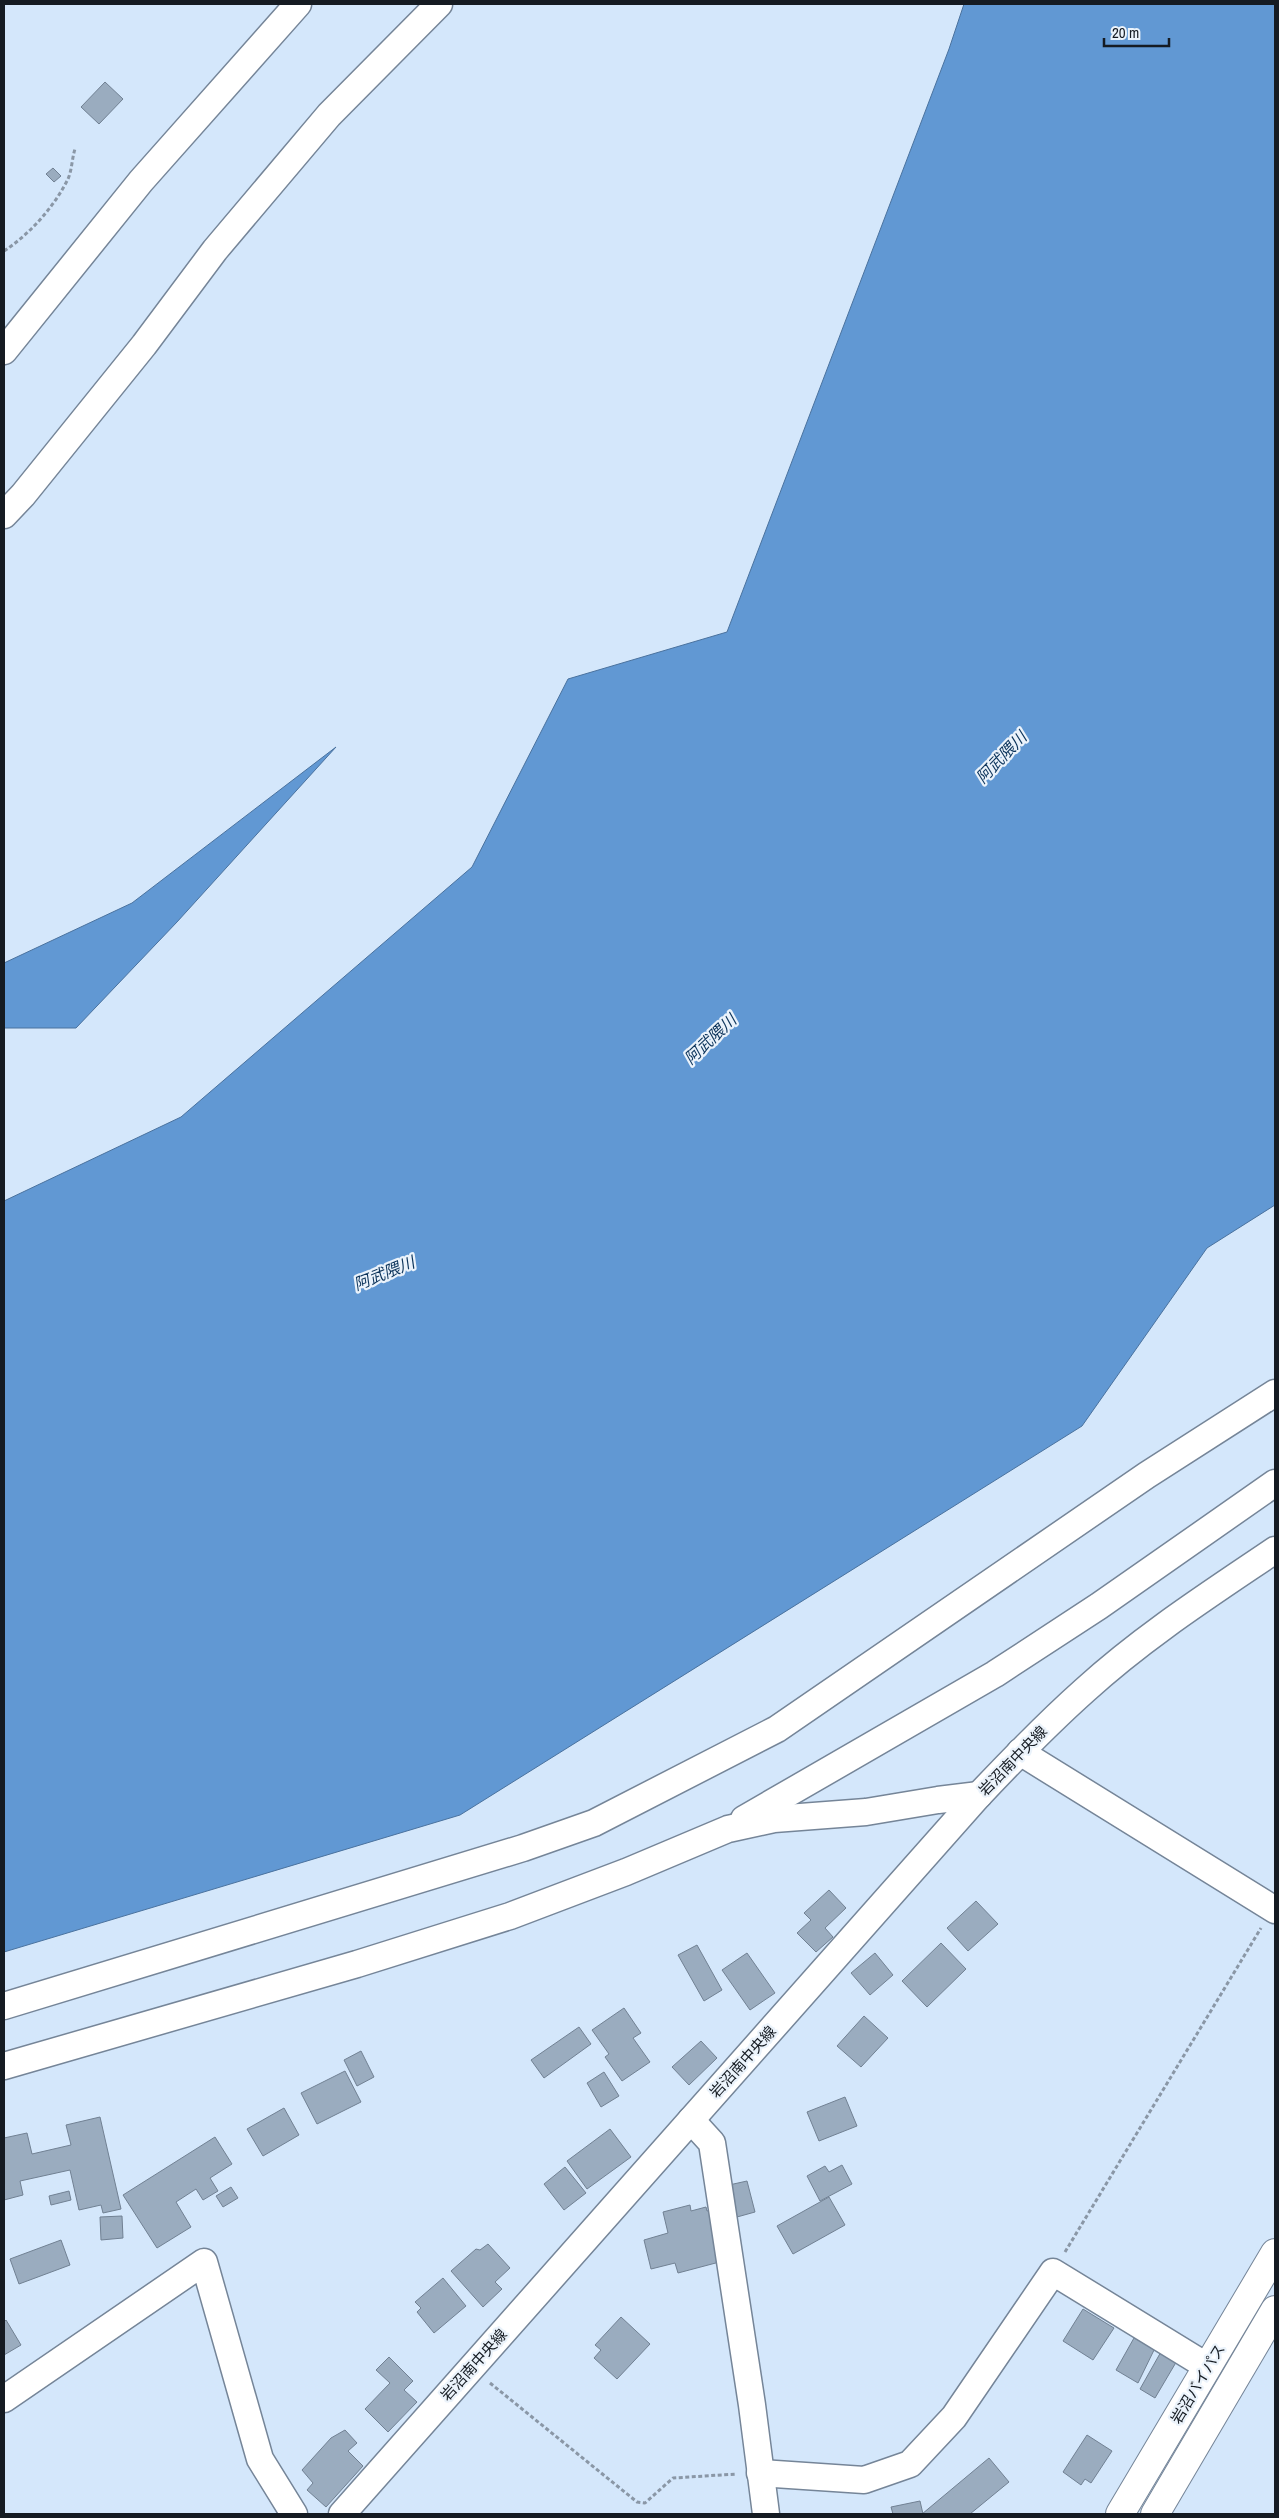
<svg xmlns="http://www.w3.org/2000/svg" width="1279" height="2518" font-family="'Archivo Narrow','Noto Sans JP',sans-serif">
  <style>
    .water { fill: #6198d3; stroke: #4a729e }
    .building { fill: #9aacbf; stroke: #718193 }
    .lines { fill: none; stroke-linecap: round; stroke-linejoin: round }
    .minor-casing { stroke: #758598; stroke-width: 29 }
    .highway-casing { stroke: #758598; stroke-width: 30 }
    .path { stroke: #8a97a6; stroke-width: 3; stroke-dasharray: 4 2.5; stroke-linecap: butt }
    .minor { stroke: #fff; stroke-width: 26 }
    .highway { stroke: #fff; stroke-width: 28 }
    .labels { text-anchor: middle; stroke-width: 4.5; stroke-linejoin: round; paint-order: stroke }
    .street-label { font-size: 15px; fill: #151b22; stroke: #ebf3fb }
    .water-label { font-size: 16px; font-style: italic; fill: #0c345b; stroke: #ebf3fb }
  </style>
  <rect width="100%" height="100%" fill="#d4e7fb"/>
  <g class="water">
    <polygon points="964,4 1275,4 1275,1205 1207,1248 1082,1426 460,1815 4,1952 4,1201 181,1117 472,867 568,679 727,632 949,49"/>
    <polygon points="336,747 177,922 76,1028 4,1028 4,963 132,903"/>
  </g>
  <g class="building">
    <polygon points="105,82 123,99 99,124 81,107"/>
    <polygon points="53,168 61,176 54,182 46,174"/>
    <polygon points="829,1890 846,1908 825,1928 833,1937 816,1952 797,1933 811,1920 804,1913"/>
    <polygon points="976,1901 998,1924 968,1951 947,1928"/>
    <polygon points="941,1943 966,1969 927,2007 902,1981"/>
    <polygon points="697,1945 722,1990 704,2001 678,1955"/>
    <polygon points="747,1953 775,1993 750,2010 722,1970"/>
    <polygon points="875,1953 893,1975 870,1995 851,1973"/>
    <polygon points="624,2008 641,2033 633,2038 650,2062 622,2081 605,2057 609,2054 592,2030"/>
    <polygon points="864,2016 888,2038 861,2067 837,2046"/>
    <polygon points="579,2027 591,2044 544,2078 531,2060"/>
    <polygon points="701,2041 717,2058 689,2085 672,2067"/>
    <polygon points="361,2051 374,2077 357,2086 344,2060"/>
    <polygon points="345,2071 361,2102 317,2124 301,2093"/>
    <polygon points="604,2072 619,2096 601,2107 587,2083"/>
    <polygon points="845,2097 857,2126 819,2141 807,2112"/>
    <polygon points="284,2108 299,2135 263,2156 247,2129"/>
    <polygon points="100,2117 121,2209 103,2213 101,2205 79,2210 70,2170 20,2181 23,2195 4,2200 4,2138 27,2133 32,2154 71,2145 66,2125"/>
    <polygon points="610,2129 631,2157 587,2189 567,2161"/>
    <polygon points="215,2137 232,2164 210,2178 218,2191 203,2200 196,2189 176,2202 191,2227 157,2248 123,2195"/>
    <polygon points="842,2165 852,2184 820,2201 807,2176 825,2166 829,2172"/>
    <polygon points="565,2167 586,2193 564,2210 544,2184"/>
    <polygon points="747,2181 755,2212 737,2217 729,2185"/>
    <polygon points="231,2187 238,2198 223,2207 216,2196"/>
    <polygon points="69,2191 71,2200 51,2205 49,2196"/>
    <polygon points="829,2197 845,2225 793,2254 777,2226"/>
    <polygon points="690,2205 691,2211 706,2207 707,2211 710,2210 727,2260 678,2273 675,2263 651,2269 644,2240 668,2233 663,2212"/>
    <polygon points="122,2216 123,2238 101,2240 100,2217"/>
    <polygon points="61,2240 70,2265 19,2284 10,2259"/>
    <polygon points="488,2244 510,2268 495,2282 502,2289 483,2307 451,2271 476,2249 480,2250"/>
    <polygon points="443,2278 466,2306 434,2333 417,2312 421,2308 415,2302"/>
    <polygon points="1083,2309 1114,2328 1093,2360 1063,2341"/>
    <polygon points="621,2317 650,2344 617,2379 594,2358 601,2350 595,2345"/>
    <polygon points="6,2320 21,2345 4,2355 4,2322"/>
    <polygon points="1134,2338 1155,2348 1138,2383 1116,2370"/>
    <polygon points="1162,2350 1178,2359 1155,2398 1140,2389"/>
    <polygon points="389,2357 413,2381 404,2390 417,2402 388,2432 365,2409 390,2383 376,2370"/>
    <polygon points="345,2430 357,2443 348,2451 363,2466 326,2507 307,2490 313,2483 302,2470 331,2438"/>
    <polygon points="1087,2435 1112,2451 1091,2483 1085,2479 1081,2485 1063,2472"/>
    <polygon points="989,2458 1009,2482 970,2514 922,2514"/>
    <polygon points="920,2501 923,2514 893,2514 891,2507"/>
  </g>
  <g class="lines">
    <g class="minor-casing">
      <g id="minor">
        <polyline points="4,351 141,181 298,4"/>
        <polyline points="4,515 23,495 144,345 215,250 329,115 439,4"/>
        <polyline points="1020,1752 1275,1910"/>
        <polyline points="744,1819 995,1674 1099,1606 1275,1483"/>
        <polyline points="4,2006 523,1848 594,1823 777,1729 1147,1475 1275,1393"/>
        <polyline points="4,2066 357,1964 510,1916 626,1872 728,1829 774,1819 866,1812 938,1800 979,1795"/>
        <polyline points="691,2120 712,2143 752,2405 766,2514"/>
        <polyline points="4,2399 204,2262 260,2459 294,2514"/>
        <polyline points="760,2473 864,2480 910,2464 954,2417 1053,2272 1208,2367"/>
        <path d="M 342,2514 L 979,1795 C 1013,1759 1048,1723 1085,1690 C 1143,1637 1210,1594 1275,1550"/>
      </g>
    </g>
    <g class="highway-casing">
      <g id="highway">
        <polyline points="1120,2514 1275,2253"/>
        <polyline points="1155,2514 1275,2310"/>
      </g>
    </g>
    <g class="path">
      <path d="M 4,251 C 30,234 54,207 68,179 C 72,170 72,158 75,149"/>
      <polyline points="1065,2252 1261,1928"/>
      <polyline points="490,2383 637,2502 645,2503 673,2478 737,2474"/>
    </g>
    <use href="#minor" class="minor"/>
    <use href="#highway" class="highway"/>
  </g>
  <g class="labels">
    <g class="street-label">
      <text transform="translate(1013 1761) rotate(-46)" y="5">岩沼南中央線</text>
      <text transform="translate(743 2062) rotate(-48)" y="5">岩沼南中央線</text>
      <text transform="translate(474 2365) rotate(-48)" y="5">岩沼南中央線</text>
      <text transform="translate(1198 2384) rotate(-59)" y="5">岩沼バイパス</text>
    </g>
    <g class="water-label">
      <text transform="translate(1001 757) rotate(-46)" y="6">阿武隈川</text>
      <text transform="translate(710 1039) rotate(-43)" y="6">阿武隈川</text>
      <text transform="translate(384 1273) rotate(-22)" y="6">阿武隈川</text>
    </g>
  </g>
  <rect width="1279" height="2518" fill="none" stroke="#151b22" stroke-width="10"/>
  <path d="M1104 38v8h65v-8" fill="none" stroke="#151b22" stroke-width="2.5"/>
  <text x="1112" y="38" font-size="15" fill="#151b22" stroke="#ebf3fb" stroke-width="4" paint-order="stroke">20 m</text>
</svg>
